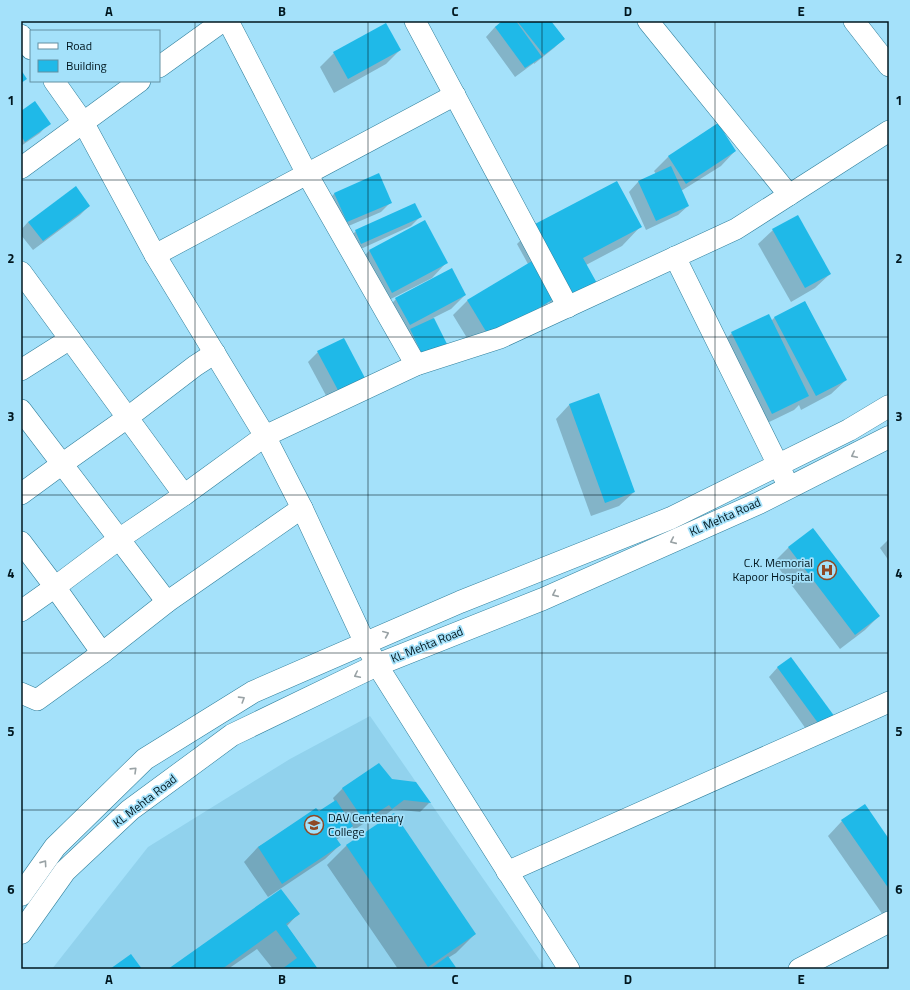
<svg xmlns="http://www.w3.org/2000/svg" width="910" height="990" font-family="'Titillium Web',sans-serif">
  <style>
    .built { fill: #91d2ed }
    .shadow { fill: #0003 }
    .building { fill: #1fb9e8 }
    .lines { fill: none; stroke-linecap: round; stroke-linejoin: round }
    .minor-casing { stroke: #31809d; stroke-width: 22 }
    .tertiary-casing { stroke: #31809d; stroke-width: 23 }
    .minor { stroke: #fff; stroke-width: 21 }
    .tertiary { stroke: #fff; stroke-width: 22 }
    .oneway { stroke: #99a2a5 }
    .grid { fill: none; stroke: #01171f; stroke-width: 1; stroke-opacity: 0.55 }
    .labels { text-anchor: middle; stroke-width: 3.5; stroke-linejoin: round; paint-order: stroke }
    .street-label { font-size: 12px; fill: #01171f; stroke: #a4e1fa }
    .poi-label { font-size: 12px; fill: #01171f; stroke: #a4e1fa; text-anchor: end }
    .neatline { fill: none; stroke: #01171f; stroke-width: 1.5 }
    .grid-label { font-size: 13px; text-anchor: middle; font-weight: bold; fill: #01171f }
  </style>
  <rect width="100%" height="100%" fill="#a4e1fa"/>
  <polygon class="built" points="370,716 546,969 52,969 148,847 290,759"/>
  <g class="shadow">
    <polygon points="504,21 550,21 564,38 554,48 534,64 534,63 515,77 486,37 495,27"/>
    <polygon points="400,50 386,64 334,93 320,67 334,53"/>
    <polygon points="21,112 49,123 40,133 21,146"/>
    <polygon points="717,124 735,151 721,166 681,191 688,206 678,215 646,230 629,192 638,182 656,174 654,171 668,157"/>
    <polygon points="335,193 391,202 381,212 337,231 325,203"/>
    <polygon points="89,206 80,215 33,250 21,235 21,230 28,222"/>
    <polygon points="421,216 411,226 352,253 346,241 356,231"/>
    <polygon points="536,225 641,226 622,246 586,265 596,284 556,315 549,302 539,313 475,351 453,315 467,301 528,264 517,244"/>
    <polygon points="773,230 830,274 815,288 791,302 758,244"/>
    <polygon points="369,251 446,263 432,278 377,306 355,265"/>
    <polygon points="465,295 451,309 433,318 446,344 414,365 382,314 396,299"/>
    <polygon points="805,302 846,380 831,394 801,410 799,405 794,410 757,428 717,348 732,333 771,321 774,318"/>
    <polygon points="318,352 355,388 329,401 308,362"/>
    <polygon points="570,404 634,492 619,506 591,516 556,419"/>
    <polygon points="813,529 879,616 865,630 840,649 774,562 788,548"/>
    <polygon points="889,539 889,561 880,548"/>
    <polygon points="778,667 833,717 811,736 769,677"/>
    <polygon points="392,780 415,783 429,803 420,812 393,809 382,818 378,814 354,830 352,826 342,836 336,840 340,845 325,859 268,897 244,862 258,847 318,813 335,802 333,798 343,788"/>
    <polygon points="394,814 475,934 456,953 448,958 456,969 398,969 327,865 346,846"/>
    <polygon points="842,821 889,841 889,911 883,915 828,836"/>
    <polygon points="298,914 287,926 317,969 273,969 257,949 228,969 169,969"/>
  </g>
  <g class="building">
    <polygon points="502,21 516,21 542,57 525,68 495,27"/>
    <polygon points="517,21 551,21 565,39 544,55"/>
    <polygon points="386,23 401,50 348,79 333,52"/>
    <polygon points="21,70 27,79 21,83"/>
    <polygon points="35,101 51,124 25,142 21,136 21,111"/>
    <polygon points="718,123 736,151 686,184 668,156"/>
    <polygon points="671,166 689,206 656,221 638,181"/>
    <polygon points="379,173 392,203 347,222 334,193"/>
    <polygon points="617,181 642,227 583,258 598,285 575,297 535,224"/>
    <polygon points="76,186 90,206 43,241 28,222"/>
    <polygon points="415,203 422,217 361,244 355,230"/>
    <polygon points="798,215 831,274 805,288 772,229"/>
    <polygon points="425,220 448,263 392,293 369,250"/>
    <polygon points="532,261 555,298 490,338 467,300"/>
    <polygon points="452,268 466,295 410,325 395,298"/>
    <polygon points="805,301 847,380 816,396 774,317"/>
    <polygon points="769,314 809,396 772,414 731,332"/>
    <polygon points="434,318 447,344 423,356 410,329"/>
    <polygon points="344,338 365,378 339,392 317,351"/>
    <polygon points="599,393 635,492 605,503 569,404"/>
    <polygon points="813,528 880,616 855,635 788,547"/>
    <polygon points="791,657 835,717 821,727 777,667"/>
    <polygon points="379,763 392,779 416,782 431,803 404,800 392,809 389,805 364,821 342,788"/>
    <polygon points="336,800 353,826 336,838 341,845 282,884 258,847 316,808 319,811"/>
    <polygon points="865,804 889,839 889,889 841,820"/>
    <polygon points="394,813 476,934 428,967 346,845"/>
    <polygon points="281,889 300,914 286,924 318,969 282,969 297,958 276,930 222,969 168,969"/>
    <polygon points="131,954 142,969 110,969"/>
    <polygon points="448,956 457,969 430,969"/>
  </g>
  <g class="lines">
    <g class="minor-casing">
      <g id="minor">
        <polyline points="228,21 307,174 416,365"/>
        <polyline points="415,21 568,307"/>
        <polyline points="648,21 789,195"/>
        <polyline points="854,21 889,66"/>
        <polyline points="21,35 31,49"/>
        <polyline points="159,67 223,21"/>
        <polyline points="54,81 83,122 155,255 265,436 302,508 365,643 377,665 569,969"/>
        <polyline points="21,168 140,81"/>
        <polyline points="155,255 455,95"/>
        <polyline points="675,257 789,487"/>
        <polyline points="21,272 184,495"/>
        <polyline points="21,370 70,339"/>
        <polyline points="21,410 167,602"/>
        <polyline points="21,494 62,464 127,418 195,366 215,353"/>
        <polyline points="21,542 55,587 102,653"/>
        <polyline points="21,611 55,587 119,539 184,495 265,436 416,365 500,338 736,229 889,131"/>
        <polyline points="21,693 37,700 102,653 167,602 302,508"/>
        <polyline points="507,872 889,702"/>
        <polyline points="799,969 889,922"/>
      </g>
    </g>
    <g class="tertiary-casing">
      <g id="tertiary">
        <polyline points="21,895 55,847 145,759 253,692 460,602 671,518 849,430 889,406"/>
        <polyline points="21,933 65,871 130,810 232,735 377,665 543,599 759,503 889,437"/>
      </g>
    </g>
    <use href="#minor" class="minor"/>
    <use href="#tertiary" class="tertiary"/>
  </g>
  <defs><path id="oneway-chevron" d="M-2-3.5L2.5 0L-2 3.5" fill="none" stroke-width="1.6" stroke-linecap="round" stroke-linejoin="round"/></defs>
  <g class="oneway">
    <use href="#oneway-chevron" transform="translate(854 455) rotate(153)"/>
    <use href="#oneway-chevron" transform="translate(673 541) rotate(156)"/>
    <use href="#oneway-chevron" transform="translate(555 594) rotate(156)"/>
    <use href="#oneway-chevron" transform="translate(386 634) rotate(-23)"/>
    <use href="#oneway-chevron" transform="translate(357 675) rotate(154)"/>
    <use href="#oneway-chevron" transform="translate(242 699) rotate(-32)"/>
    <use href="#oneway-chevron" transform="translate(134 770) rotate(-44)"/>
    <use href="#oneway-chevron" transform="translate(44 863) rotate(-55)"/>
  </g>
  <path class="grid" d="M 195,21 L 195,969M 368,21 L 368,969M 542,21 L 542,969M 715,21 L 715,969M 21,180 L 889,180M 21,337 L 889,337M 21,495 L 889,495M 21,653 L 889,653M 21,810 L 889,810"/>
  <defs>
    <g id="hospital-ring" transform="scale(1)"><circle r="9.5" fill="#a4e1fa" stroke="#8f4824" stroke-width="1.5"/><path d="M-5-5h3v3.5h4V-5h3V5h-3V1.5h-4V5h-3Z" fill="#8f4824"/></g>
    <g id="university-ring" transform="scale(1)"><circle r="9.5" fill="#a4e1fa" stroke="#8f4824" stroke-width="1.5"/><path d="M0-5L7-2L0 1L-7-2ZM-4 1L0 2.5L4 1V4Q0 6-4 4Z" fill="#8f4824"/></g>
  </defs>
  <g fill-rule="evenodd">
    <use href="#hospital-ring" x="827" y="570"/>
    <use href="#university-ring" x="314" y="825"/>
  </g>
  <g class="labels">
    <g class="street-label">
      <text transform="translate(725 517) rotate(-24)" y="4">KL Mehta Road</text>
      <text transform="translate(427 645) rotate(-22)" y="4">KL Mehta Road</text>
      <text transform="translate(145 801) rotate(-38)" y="4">KL Mehta Road</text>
    </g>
    <g class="poi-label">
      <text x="813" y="567">C.K. Memorial<tspan x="813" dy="14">Kapoor Hospital</tspan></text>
      <text x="328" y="822" text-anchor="start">DAV Centenary<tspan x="328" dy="14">College</tspan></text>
    </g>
  </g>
  <rect width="910" height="990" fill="none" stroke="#a4e1fa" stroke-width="44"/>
  <rect x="30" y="30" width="130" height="52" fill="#a4e1fa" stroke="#6390a2"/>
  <rect x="38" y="43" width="20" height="6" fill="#ffffff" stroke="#6390a2"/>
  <text x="66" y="50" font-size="12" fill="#01171f">Road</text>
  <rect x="38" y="60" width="20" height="12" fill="#1fb9e8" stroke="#6390a2"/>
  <text x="66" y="70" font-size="12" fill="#01171f">Building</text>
  <rect x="22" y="22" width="866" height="946" class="neatline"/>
  <g class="grid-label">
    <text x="109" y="16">A</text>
    <text x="282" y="16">B</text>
    <text x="455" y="16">C</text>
    <text x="628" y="16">D</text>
    <text x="801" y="16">E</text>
    <text x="11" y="105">1</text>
    <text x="899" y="105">1</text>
    <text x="11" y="263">2</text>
    <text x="899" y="263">2</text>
    <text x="11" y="421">3</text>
    <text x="899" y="421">3</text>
    <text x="11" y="578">4</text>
    <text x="899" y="578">4</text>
    <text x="11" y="736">5</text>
    <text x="899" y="736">5</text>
    <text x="11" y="894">6</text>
    <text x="899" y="894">6</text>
    <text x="109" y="984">A</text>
    <text x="282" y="984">B</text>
    <text x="455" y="984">C</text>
    <text x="628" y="984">D</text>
    <text x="801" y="984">E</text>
  </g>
</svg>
